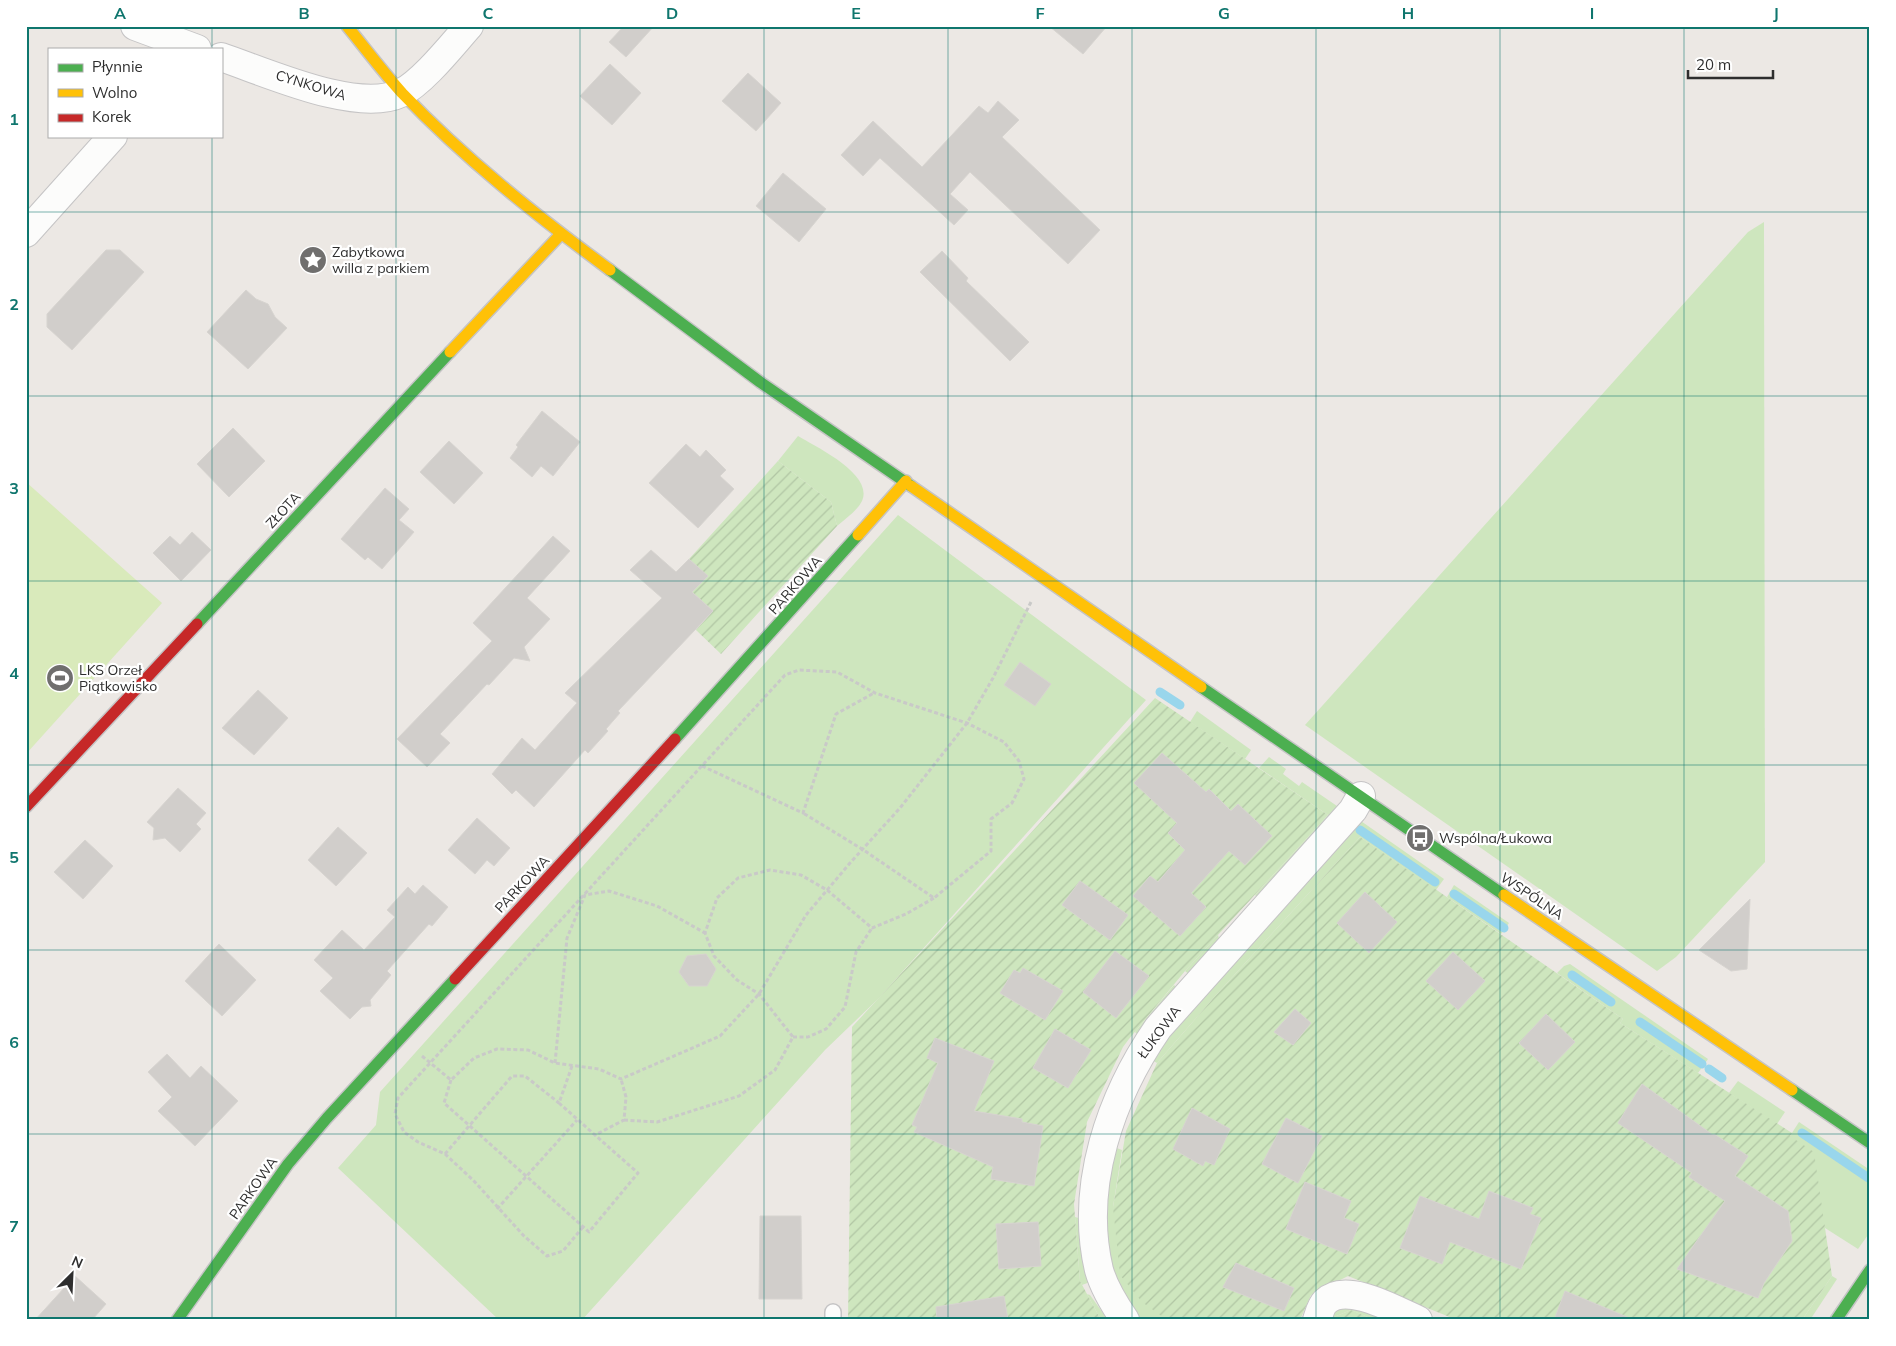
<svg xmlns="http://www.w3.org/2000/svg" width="1896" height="1346" font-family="Mulish,sans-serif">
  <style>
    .grass { fill: #cee6be }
    .garden { fill: url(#garden-furrows) }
    .pitch { fill: #d9eabb }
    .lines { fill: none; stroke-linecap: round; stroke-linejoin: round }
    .stream { stroke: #99d6ec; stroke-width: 9 }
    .building { fill: #d1cecb; stroke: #d7d4d0 }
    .lane-casing { stroke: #c5c4c5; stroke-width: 18 }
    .street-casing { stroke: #c5c4c5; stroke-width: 30 }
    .fast-casing { stroke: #c5c4c5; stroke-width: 14 }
    .slow-casing { stroke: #c5c4c5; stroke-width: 14 }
    .jam-casing { stroke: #c5c4c5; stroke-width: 14 }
    .path { stroke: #c9c9c8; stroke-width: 3; stroke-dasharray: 4 2.5; stroke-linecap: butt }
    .lane { stroke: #fcfcfb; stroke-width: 15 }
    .street { stroke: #fcfcfb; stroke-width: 28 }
    .fast { stroke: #4caf50; stroke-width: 11 }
    .slow { stroke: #ffc107; stroke-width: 11 }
    .jam { stroke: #c62828; stroke-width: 11 }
    .grid { fill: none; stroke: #0f766e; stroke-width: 1; stroke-opacity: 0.55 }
    .labels { text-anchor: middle; stroke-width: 4.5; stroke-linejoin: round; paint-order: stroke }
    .street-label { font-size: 14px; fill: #2e2e2e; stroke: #fff }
    .poi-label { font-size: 14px; fill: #2e2e2e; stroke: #fff; text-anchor: start }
    .neatline { fill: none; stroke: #0f766e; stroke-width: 2 }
    .grid-label { font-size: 16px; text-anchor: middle; font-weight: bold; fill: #0f766e }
  </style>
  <defs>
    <pattern id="garden-furrows" width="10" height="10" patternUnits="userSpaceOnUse" patternTransform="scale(1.25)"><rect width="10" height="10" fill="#cee6be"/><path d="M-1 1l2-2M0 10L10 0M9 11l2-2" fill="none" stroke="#b1c6a4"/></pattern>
  </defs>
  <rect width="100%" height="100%" fill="#ece8e4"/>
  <g class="grass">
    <polygon points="1764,222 1765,862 1676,957 1657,971 1305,725 1748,232"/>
    <path d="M 798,436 C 816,447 874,474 862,501 C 857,511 845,519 837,526 L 831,502 L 778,461 Z"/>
    <polygon points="898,515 1146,700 878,999 825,1050 582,1320 499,1320 338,1168 376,1125 380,1092"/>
    <polygon points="1197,711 1251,750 1245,759 1190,722"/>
    <polygon points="1269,757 1286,769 1283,774 1299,786 1302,782 1337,806 1336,811 1257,897 1255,895 1328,815 1259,768"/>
    <polygon points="1358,819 1444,879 1436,890 1360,837 1217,994 1157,1063 1150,1059 1159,1045"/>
    <polygon points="1454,885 1509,923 1501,934 1447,897"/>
    <polygon points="1218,935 1220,942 1190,975 1185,971"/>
    <polygon points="1570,964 1708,1059 1698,1073 1620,1023 1623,1019 1557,973 1564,966"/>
    <polygon points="1174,985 1177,988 1139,1036 1135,1032"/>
    <polygon points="1738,1081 1785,1112 1777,1124 1729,1093"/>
    <polygon points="1799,1122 1870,1170 1870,1232 1858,1249 1825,1228 1790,1136"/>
    <path d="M 1114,1147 L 1122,1150 L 1113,1207 L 1167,1320 L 1139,1320 C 1093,1268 1105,1210 1114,1147 Z"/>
    <polygon points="1075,1217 1082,1219 1090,1282 1082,1285 1080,1281"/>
    <polygon points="1832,1276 1837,1279 1810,1320 1802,1320"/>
    <polygon points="1087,1294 1090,1295 1108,1320 1101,1320"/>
    <polygon points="1342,1302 1392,1320 1375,1320 1351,1310 1334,1317 1333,1320 1327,1320"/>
  </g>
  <g class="garden">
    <polygon points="778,461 831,502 837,526 721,654 696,630 713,611 692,592 707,576 689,559"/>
    <polygon points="1155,698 1328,815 1185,971 1129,1039 1123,1047 1087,1122 1074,1204 1080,1281 1101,1320 848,1320 852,1027"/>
    <polygon points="1360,837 1623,1019 1620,1023 1792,1133 1790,1136 1814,1152 1832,1276 1802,1320 1457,1320 1348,1276 1311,1295 1300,1320 1167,1320 1142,1302 1120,1275 1113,1207 1126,1131 1157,1063 1217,994"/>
    <polygon points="1351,1310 1375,1320 1333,1320 1334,1317"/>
    <polygon points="675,1318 821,1319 821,1320 675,1320"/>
  </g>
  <polygon class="pitch" points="26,482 162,603 26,754"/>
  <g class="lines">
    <g class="stream">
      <polyline points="1160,692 1180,705"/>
      <polyline points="1360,830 1435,882"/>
      <polyline points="1454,894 1504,928"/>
      <polyline points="1572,975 1611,1002"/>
      <polyline points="1640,1022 1702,1064"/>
      <polyline points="1709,1069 1722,1078"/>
      <polyline points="1802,1133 1870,1179"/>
    </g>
  </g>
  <g class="building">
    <polygon points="624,26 654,26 626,57 609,42"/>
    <polygon points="1049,26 1107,26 1083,54"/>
    <polygon points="610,64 641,93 612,125 580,96"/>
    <polygon points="748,73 781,103 756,131 722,101"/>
    <polygon points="998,101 1019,120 1002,137 1100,230 1068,264 970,172 950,194 968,210 954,225 880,158 863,176 841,155 873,121 922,167 979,106 988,113"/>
    <polygon points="783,173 826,209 799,242 756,206"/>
    <polygon points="106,250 120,250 144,272 72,350 47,327 47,314"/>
    <polygon points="942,251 968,278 966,281 1029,342 1010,361 920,272"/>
    <polygon points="246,290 256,299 268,304 275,317 287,328 248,369 207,332"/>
    <polygon points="542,411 580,442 553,476 541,466 532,477 510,458 518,447 516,445"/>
    <polygon points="233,428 265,461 229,497 197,464"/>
    <polygon points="449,441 483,473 454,504 420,472"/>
    <polygon points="686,444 700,457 706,450 726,470 720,476 734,489 698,528 649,483"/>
    <polygon points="385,488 409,509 399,520 414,532 382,569 368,557 365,560 341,539"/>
    <polygon points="192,532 211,550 181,581 153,553 170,536 180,545"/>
    <polygon points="553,536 570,551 527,598 550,619 524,647 530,661 514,658 489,685 487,684 440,734 450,743 427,767 397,739 492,641 473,623"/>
    <polygon points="651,550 676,572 689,559 708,576 692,592 713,611 618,711 620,713 606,729 608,731 588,753 585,750 534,807 516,790 512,794 492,774 522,738 535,750 577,703 565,693 662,598 630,570"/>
    <polygon points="1020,662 1051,684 1035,706 1004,685"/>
    <polygon points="258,690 288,718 254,755 222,728"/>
    <polygon points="1162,753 1206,792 1209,789 1231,811 1238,804 1272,836 1245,865 1229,851 1191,893 1206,907 1180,936 1133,896 1150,876 1158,882 1185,850 1168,833 1177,823 1134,783"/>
    <polygon points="178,788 206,813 196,824 201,829 180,852 165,838 153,840 154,828 147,822"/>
    <polygon points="477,818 510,848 494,866 487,860 475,874 448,850"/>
    <polygon points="338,827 367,853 336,886 308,860"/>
    <polygon points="85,840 113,866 83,899 54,872"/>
    <polygon points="1080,881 1128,915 1110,940 1062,905"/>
    <polygon points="423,885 448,907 432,926 429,924 387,971 391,975 370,1000 371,1006 362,1007 350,1019 320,991 333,978 314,960 342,930 364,950 395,917 387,910 408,887 415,894"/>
    <polygon points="1365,892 1397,922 1369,953 1337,923"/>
    <polygon points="1750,899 1747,969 1731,971 1699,950"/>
    <polygon points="219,944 256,980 222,1016 185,981"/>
    <polygon points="1115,951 1149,976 1116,1018 1083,992"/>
    <polygon points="1453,952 1485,981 1458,1010 1426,981"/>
    <polygon points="706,954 716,969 707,986 689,986 679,972 687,956"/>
    <polygon points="1023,968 1063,991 1045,1020 1000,993 1014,970 1020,973"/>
    <polygon points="1295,1009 1311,1023 1293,1045 1274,1032"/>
    <polygon points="1546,1014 1575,1042 1548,1070 1519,1043"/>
    <polygon points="1055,1029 1091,1050 1068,1088 1033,1068"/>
    <polygon points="935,1038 994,1061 974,1111 1022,1119 1022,1122 1043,1126 1034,1186 991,1179 993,1167 914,1132 917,1127 912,1125 938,1063 927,1058"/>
    <polygon points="167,1054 190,1078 201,1066 238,1101 195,1146 158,1111 172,1097 148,1072"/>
    <polygon points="1642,1084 1713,1135 1714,1134 1748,1156 1735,1176 1788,1211 1792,1241 1764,1283 1758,1298 1677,1269 1725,1201 1689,1177 1692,1173 1618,1123"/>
    <polygon points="1192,1108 1230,1129 1214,1165 1205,1161 1203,1166 1173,1149"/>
    <polygon points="1286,1118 1322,1136 1298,1183 1262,1164"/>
    <polygon points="1305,1182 1351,1201 1344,1218 1359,1224 1347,1254 1286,1229"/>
    <polygon points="1489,1191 1533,1208 1530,1214 1541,1218 1521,1269 1450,1242 1442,1264 1400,1248 1420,1196 1479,1219"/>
    <polygon points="760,1216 801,1216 802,1299 759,1299"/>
    <polygon points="1038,1222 1041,1266 999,1269 996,1224"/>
    <polygon points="1236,1263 1294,1288 1284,1311 1223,1287"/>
    <polygon points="75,1276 106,1304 92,1320 35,1320"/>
    <polygon points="1565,1291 1632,1319 1632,1320 1554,1320"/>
    <polygon points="1004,1296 1008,1320 937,1320 936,1307"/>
  </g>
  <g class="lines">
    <g class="lane-casing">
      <polyline id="lane" points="833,1312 833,1320"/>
    </g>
    <g class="street-casing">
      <g id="street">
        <polyline points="135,26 197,49"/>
        <path d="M 221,57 C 266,72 357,114 401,93 C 423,82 452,45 469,26"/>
        <polyline points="26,233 113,136"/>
        <path d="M 1125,1320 C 1114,1304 1104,1288 1099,1270 C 1079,1186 1111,1096 1158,1028 L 1353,810 L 1361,796"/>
        <path d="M 1317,1320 C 1319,1314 1321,1306 1325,1302 C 1346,1281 1395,1310 1418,1320"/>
      </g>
    </g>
    <g class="fast-casing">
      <g id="fast">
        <polyline points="610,270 760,382 911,486"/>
        <polyline points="197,624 450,352"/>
        <polyline points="1201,687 1504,895"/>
        <polyline points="675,739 858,535"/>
        <polyline points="1792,1090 1870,1143"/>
        <polyline points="177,1320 288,1164 327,1118 455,979"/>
        <polyline points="1836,1320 1870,1270"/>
      </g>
    </g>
    <g class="slow-casing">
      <g id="slow">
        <path d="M 347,26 C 365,48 383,72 402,93 C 465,159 537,216 610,270"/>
        <polyline points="450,352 561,234"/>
        <polyline points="911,486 1201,687"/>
        <polyline points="858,535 906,481"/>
        <polyline points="1504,895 1792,1090"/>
      </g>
    </g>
    <g class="jam-casing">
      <g id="jam">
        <polyline points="26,807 197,624"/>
        <polyline points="455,979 675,739"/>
      </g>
    </g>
    <g class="path">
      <polyline points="702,766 803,813 836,714 874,693"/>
      <polyline points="793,1037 808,1037 826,1029 845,1007 856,952 872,928"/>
      <polyline points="422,1056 451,1080 474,1058 497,1049 528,1050 555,1063 599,1069 621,1079 720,1036 759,994 806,915 850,863 900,808 967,723 993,678 1031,602"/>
      <polyline points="555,1063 567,938 585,895 609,891 657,906 705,933"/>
      <polyline points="572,1066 559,1103 595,1135 624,1120 626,1097 621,1079"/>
      <polyline points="451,1080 444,1103 589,1232 638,1173 595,1135"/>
      <polyline points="624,1120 657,1122 739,1096 775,1070 793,1037 759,994 737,980 714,956 705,933 717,898 738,878 770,870 801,875 827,890 872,928 906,914 934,898"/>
      <polyline points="445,1154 512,1076 525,1076 559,1103"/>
      <polyline points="497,1209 577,1120"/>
      <polyline points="583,1227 563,1251 547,1256 524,1236 473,1180 445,1154 418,1142 404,1132 395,1114 398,1098 785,675 799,670 837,672 875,693 967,723 1004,742 1019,761 1024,779 1012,803 991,819 991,851 934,898 862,849 803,813"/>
    </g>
    <use href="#lane" class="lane"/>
    <use href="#street" class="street"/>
    <use href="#fast" class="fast"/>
    <use href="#slow" class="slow"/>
    <use href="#jam" class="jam"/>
  </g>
  <path class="grid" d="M 212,26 L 212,49M 396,26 L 396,1320M 580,26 L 580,1320M 764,26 L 764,1320M 948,26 L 948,1320M 1132,26 L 1132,1320M 1316,26 L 1316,1320M 1500,26 L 1500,1320M 1684,26 L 1684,1320M 212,136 L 212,1320M 26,212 L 1870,212M 26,396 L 1870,396M 26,581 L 1870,581M 26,765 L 1870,765M 26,950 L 1870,950M 26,1134 L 1870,1134"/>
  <defs>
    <g id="sight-disc" transform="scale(1.4375)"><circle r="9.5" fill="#706f6e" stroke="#fff"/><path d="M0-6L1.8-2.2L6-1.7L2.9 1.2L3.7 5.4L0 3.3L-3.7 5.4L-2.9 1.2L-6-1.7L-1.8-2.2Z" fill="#fff"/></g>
    <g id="stadium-disc" transform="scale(1.4375)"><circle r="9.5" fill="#706f6e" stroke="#fff"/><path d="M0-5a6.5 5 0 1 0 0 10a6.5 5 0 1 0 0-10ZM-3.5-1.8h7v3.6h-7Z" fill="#fff"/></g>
    <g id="bus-disc" transform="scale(1.4375)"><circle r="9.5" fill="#706f6e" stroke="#fff"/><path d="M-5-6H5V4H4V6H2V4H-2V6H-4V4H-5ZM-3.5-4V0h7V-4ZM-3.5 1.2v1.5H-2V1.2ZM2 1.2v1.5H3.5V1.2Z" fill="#fff"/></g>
  </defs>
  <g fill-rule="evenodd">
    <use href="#sight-disc" x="313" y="260"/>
    <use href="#stadium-disc" x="60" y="678"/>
    <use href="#bus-disc" x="1420" y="838"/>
  </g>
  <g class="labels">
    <g class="street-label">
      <text transform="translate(311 85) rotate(17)" y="5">CYNKOWA</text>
      <text transform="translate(283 510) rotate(-47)" y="5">ZŁOTA</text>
      <text transform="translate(795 585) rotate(-49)" y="5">PARKOWA</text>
      <text transform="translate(522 884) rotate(-47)" y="5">PARKOWA</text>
      <text transform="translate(1532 896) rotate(34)" y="5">WSPÓLNA</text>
      <text transform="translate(1159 1032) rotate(-53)" y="5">ŁUKOWA</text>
      <text transform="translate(253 1188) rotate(-55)" y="5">PARKOWA</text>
    </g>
    <g class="poi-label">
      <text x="332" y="257">Zabytkowa<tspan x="332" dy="16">willa z parkiem</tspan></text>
      <text x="79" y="675">LKS Orzeł<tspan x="79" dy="16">Piątkowisko</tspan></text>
      <text x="1439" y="843">Wspólna/Łukowa</text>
    </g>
  </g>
  <rect width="1896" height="1346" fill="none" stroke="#ffffff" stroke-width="55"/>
  <rect x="48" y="48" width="175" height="90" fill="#ffffff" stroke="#ababab"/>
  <rect x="58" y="64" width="25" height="8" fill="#4caf50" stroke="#ababab"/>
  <text x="92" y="72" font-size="15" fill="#2e2e2e">Płynnie</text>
  <rect x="58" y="89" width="25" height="8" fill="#ffc107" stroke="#ababab"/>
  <text x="92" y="98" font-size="15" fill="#2e2e2e">Wolno</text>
  <rect x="58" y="114" width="25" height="8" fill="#c62828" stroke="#ababab"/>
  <text x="92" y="122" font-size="15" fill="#2e2e2e">Korek</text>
  <g transform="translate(72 1274) rotate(24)" stroke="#ffffff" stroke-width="4" paint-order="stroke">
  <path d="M0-4L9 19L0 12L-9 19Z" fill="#2e2e2e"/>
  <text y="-8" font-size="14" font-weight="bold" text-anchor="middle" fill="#2e2e2e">N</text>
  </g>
  <path d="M1688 70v8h85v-8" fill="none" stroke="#2e2e2e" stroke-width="2.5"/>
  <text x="1696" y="70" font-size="15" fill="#2e2e2e" stroke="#ffffff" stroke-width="4" paint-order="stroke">20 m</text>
  <rect x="28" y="28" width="1840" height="1290" class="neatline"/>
  <g class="grid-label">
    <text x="120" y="19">A</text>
    <text x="304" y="19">B</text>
    <text x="488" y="19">C</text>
    <text x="672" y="19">D</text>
    <text x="856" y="19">E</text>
    <text x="1040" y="19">F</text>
    <text x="1224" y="19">G</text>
    <text x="1408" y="19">H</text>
    <text x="1592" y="19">I</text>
    <text x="1776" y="19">J</text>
    <text x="14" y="125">1</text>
    <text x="14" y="310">2</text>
    <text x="14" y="494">3</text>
    <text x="14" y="679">4</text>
    <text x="14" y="863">5</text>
    <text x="14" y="1048">6</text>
    <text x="14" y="1232">7</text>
  </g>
</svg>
